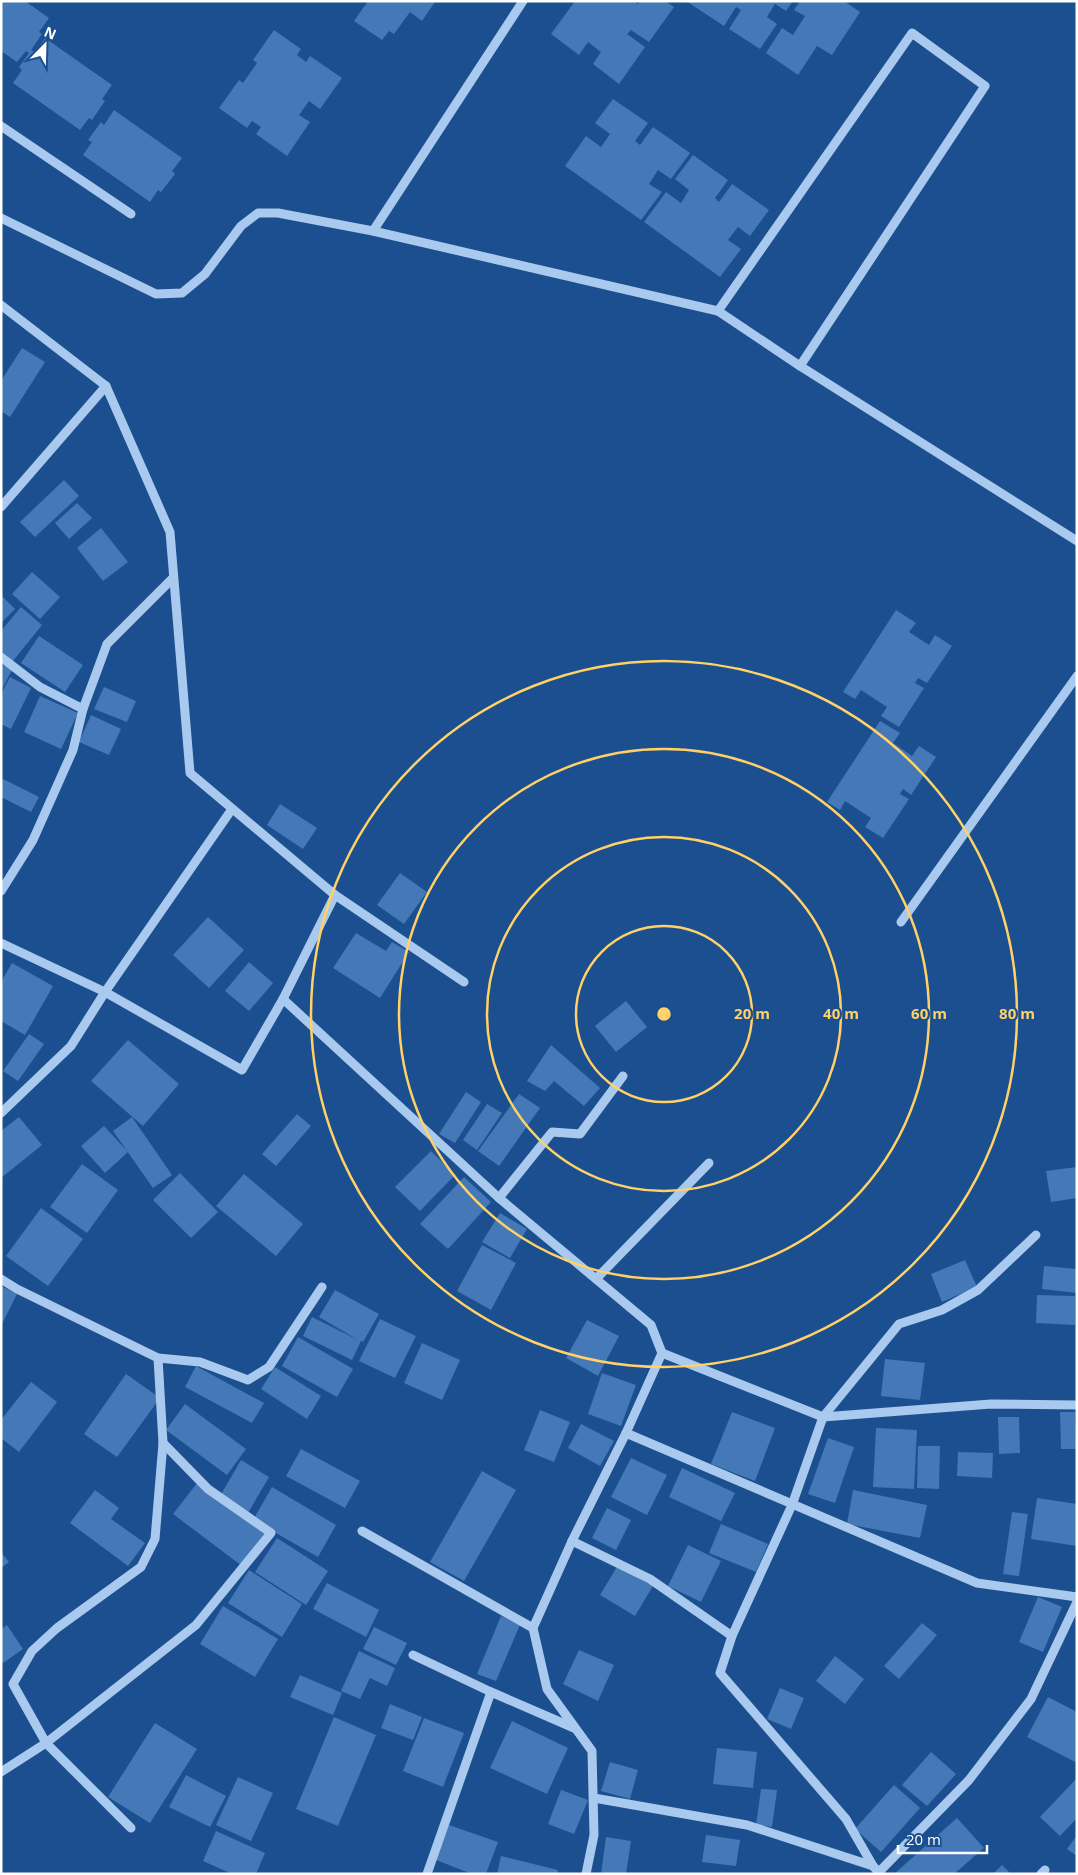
<svg xmlns="http://www.w3.org/2000/svg" width="1078" height="1875" font-family="'Open Sans',sans-serif">
  <style>
    .building { fill: #4478b7 }
    .lines { fill: none; stroke-linecap: round; stroke-linejoin: round }
    .minor { stroke: #a9c9ee; stroke-width: 9 }
    .ring { fill: none; stroke: #ffd166; stroke-width: 2.5 }
    .centre { fill: #ffd166; stroke: #1b4f8f; stroke-width: 2.5 }
    .ring-label { font-size: 15px; text-anchor: middle; font-weight: bold; fill: #ffd166; stroke: #1b4f8f; stroke-width: 4.5; stroke-linejoin: round; paint-order: stroke }
  </style>
  <rect width="100%" height="100%" fill="#1b4f8f"/>
  <g class="building">
    <polygon points="1,1 25,1 49,18 39,32 42,34 31,50 35,52 45,38 112,85 102,99 105,101 92,120 89,118 80,130 13,83 22,70 19,67 29,53 26,51 17,62 1,51"/>
    <polygon points="368,1 433,1 435,2 422,21 410,12 394,34 389,31 382,40 354,21"/>
    <polygon points="575,1 634,1 638,4 640,1 665,1 674,7 649,42 631,30 627,34 645,47 619,84 593,64 601,52 588,42 579,55 551,34"/>
    <polygon points="686,1 793,1 786,11 775,4 767,17 777,24 760,49 729,29 741,10 736,7 724,26"/>
    <polygon points="800,1 844,1 860,12 832,55 817,46 798,75 766,53 782,28 793,35 805,16 794,10"/>
    <polygon points="274,30 301,49 297,55 306,62 310,56 342,78 320,109 309,101 299,115 310,122 287,156 256,134 261,127 252,121 247,128 219,108 239,80 243,83 257,63 253,60"/>
    <polygon points="613,99 648,123 635,141 640,145 653,127 690,153 671,179 658,170 649,184 662,192 641,220 565,166 586,136 601,147 610,134 595,123"/>
    <polygon points="114,110 182,158 172,171 175,174 161,192 158,190 150,202 83,155 92,142 88,140 101,122 104,125"/>
    <polygon points="693,155 728,180 715,198 719,202 732,184 769,210 750,236 738,227 728,240 741,249 720,277 644,222 666,192 681,203 689,190 675,179"/>
    <polygon points="22,348 45,362 10,417 1,411 1,381"/>
    <polygon points="64,480 79,496 35,537 20,522"/>
    <polygon points="77,503 92,518 69,539 55,523"/>
    <polygon points="101,528 128,562 103,581 77,548"/>
    <polygon points="32,572 60,597 40,619 12,594"/>
    <polygon points="3,597 15,609 1,623 1,598"/>
    <polygon points="21,607 42,625 13,661 1,651 1,631"/>
    <polygon points="896,610 916,623 909,632 929,645 935,635 952,646 927,683 918,678 915,683 924,688 899,727 881,716 887,707 861,690 855,699 843,692"/>
    <polygon points="39,636 83,665 65,692 21,663"/>
    <polygon points="1,664 12,670 1,691"/>
    <polygon points="10,677 31,688 11,729 1,724 1,694"/>
    <polygon points="104,687 136,701 127,722 94,709"/>
    <polygon points="40,696 78,713 61,749 24,732"/>
    <polygon points="91,715 121,729 109,755 79,742"/>
    <polygon points="880,721 900,733 893,743 912,756 919,746 936,757 911,795 903,789 900,794 909,799 883,838 865,827 871,818 845,801 840,810 827,802"/>
    <polygon points="3,779 39,797 31,812 1,797 1,783"/>
    <polygon points="280,804 317,828 303,849 267,825"/>
    <polygon points="400,873 427,892 404,924 377,905"/>
    <polygon points="208,917 244,950 209,988 173,955"/>
    <polygon points="356,933 386,951 392,942 409,952 380,998 333,968"/>
    <polygon points="249,962 273,983 249,1011 225,991"/>
    <polygon points="12,963 53,986 25,1035 1,1021 1,982"/>
    <polygon points="626,1001 647,1027 616,1052 595,1026"/>
    <polygon points="29,1034 44,1044 18,1081 3,1071"/>
    <polygon points="128,1040 179,1084 143,1126 91,1081"/>
    <polygon points="551,1045 600,1088 584,1106 554,1081 545,1091 527,1081"/>
    <polygon points="466,1092 481,1102 455,1143 439,1134"/>
    <polygon points="519,1094 540,1108 499,1166 478,1151"/>
    <polygon points="487,1104 502,1113 477,1150 463,1140"/>
    <polygon points="297,1114 311,1126 276,1166 262,1154"/>
    <polygon points="19,1117 42,1145 1,1178 1,1131"/>
    <polygon points="132,1117 172,1175 153,1188 113,1131"/>
    <polygon points="104,1126 128,1152 105,1173 81,1146"/>
    <polygon points="431,1151 455,1175 420,1211 395,1187"/>
    <polygon points="82,1164 118,1190 87,1233 50,1207"/>
    <polygon points="1077,1167 1077,1198 1051,1202 1046,1171"/>
    <polygon points="180,1173 218,1212 191,1238 153,1200"/>
    <polygon points="244,1174 303,1224 276,1256 216,1206"/>
    <polygon points="464,1177 491,1202 448,1249 420,1224"/>
    <polygon points="41,1208 83,1239 48,1286 6,1256"/>
    <polygon points="500,1213 527,1229 510,1258 482,1242"/>
    <polygon points="482,1245 516,1263 491,1310 457,1291"/>
    <polygon points="965,1260 977,1287 942,1302 931,1274"/>
    <polygon points="1044,1266 1077,1269 1077,1293 1042,1289"/>
    <polygon points="1,1286 17,1294 1,1326"/>
    <polygon points="335,1290 379,1314 363,1342 361,1341 352,1360 303,1336 312,1317 358,1340 319,1317"/>
    <polygon points="1037,1295 1075,1296 1075,1325 1036,1323"/>
    <polygon points="380,1319 416,1336 395,1378 359,1361"/>
    <polygon points="587,1320 619,1336 598,1376 566,1358"/>
    <polygon points="298,1337 353,1369 337,1397 282,1366"/>
    <polygon points="422,1343 460,1360 442,1400 404,1383"/>
    <polygon points="885,1359 925,1363 920,1400 881,1396"/>
    <polygon points="196,1366 264,1403 252,1423 185,1387"/>
    <polygon points="275,1367 321,1396 307,1419 261,1389"/>
    <polygon points="602,1373 636,1385 621,1426 588,1414"/>
    <polygon points="126,1374 160,1398 117,1457 84,1434"/>
    <polygon points="31,1382 57,1402 19,1452 1,1438 1,1420"/>
    <polygon points="185,1404 246,1449 227,1475 166,1430"/>
    <polygon points="540,1410 570,1422 554,1462 524,1450"/>
    <polygon points="732,1412 775,1428 755,1481 711,1464"/>
    <polygon points="1060,1412 1075,1412 1076,1449 1061,1449"/>
    <polygon points="998,1417 1019,1417 1020,1453 999,1454"/>
    <polygon points="581,1424 614,1441 600,1466 568,1448"/>
    <polygon points="876,1428 917,1430 914,1489 873,1487"/>
    <polygon points="828,1438 854,1447 835,1503 808,1494"/>
    <polygon points="918,1446 940,1446 939,1489 917,1488"/>
    <polygon points="301,1449 360,1481 345,1508 286,1476"/>
    <polygon points="958,1452 993,1453 992,1478 957,1476"/>
    <polygon points="631,1458 667,1475 647,1515 611,1497"/>
    <polygon points="241,1460 269,1477 248,1513 220,1496"/>
    <polygon points="682,1468 735,1493 721,1521 669,1497"/>
    <polygon points="482,1471 516,1490 464,1581 430,1562"/>
    <polygon points="197,1483 266,1535 242,1566 173,1514"/>
    <polygon points="272,1487 336,1525 318,1557 253,1520"/>
    <polygon points="95,1490 119,1508 111,1519 145,1543 128,1566 70,1523"/>
    <polygon points="853,1490 927,1505 920,1538 847,1524"/>
    <polygon points="1037,1498 1077,1504 1077,1546 1031,1539"/>
    <polygon points="607,1508 631,1520 616,1550 592,1538"/>
    <polygon points="1012,1512 1028,1514 1019,1576 1003,1574"/>
    <polygon points="721,1524 768,1544 756,1572 709,1553"/>
    <polygon points="277,1538 328,1571 306,1605 255,1572"/>
    <polygon points="688,1545 721,1561 701,1602 668,1586"/>
    <polygon points="1,1552 9,1562 1,1568"/>
    <polygon points="618,1565 653,1586 635,1616 600,1595"/>
    <polygon points="249,1570 302,1604 282,1637 228,1603"/>
    <polygon points="327,1583 379,1610 366,1637 313,1609"/>
    <polygon points="1038,1597 1062,1607 1043,1652 1019,1642"/>
    <polygon points="223,1606 278,1639 255,1677 200,1644"/>
    <polygon points="501,1616 520,1625 496,1681 477,1674"/>
    <polygon points="922,1623 937,1635 899,1679 884,1666"/>
    <polygon points="7,1625 23,1649 3,1663 1,1660 1,1629"/>
    <polygon points="374,1627 407,1643 396,1665 363,1649"/>
    <polygon points="579,1650 614,1665 598,1701 563,1684"/>
    <polygon points="359,1651 395,1668 387,1686 370,1678 360,1699 341,1691"/>
    <polygon points="835,1656 864,1679 845,1704 816,1681"/>
    <polygon points="300,1675 342,1693 333,1715 290,1697"/>
    <polygon points="780,1688 804,1698 791,1729 767,1719"/>
    <polygon points="1048,1697 1077,1712 1077,1763 1027,1737"/>
    <polygon points="390,1704 422,1717 413,1740 381,1728"/>
    <polygon points="334,1717 376,1735 338,1826 296,1809"/>
    <polygon points="424,1718 464,1733 443,1787 403,1771"/>
    <polygon points="512,1721 568,1748 547,1794 490,1768"/>
    <polygon points="155,1723 197,1749 150,1823 108,1797"/>
    <polygon points="717,1748 757,1752 753,1788 713,1784"/>
    <polygon points="931,1752 956,1774 927,1806 902,1785"/>
    <polygon points="610,1762 638,1770 630,1799 601,1791"/>
    <polygon points="186,1775 226,1796 210,1827 169,1807"/>
    <polygon points="238,1777 273,1793 251,1841 216,1825"/>
    <polygon points="1077,1778 1077,1818 1060,1836 1040,1817"/>
    <polygon points="894,1785 920,1808 881,1852 855,1829"/>
    <polygon points="761,1789 777,1790 772,1827 756,1825"/>
    <polygon points="561,1790 588,1800 574,1834 548,1824"/>
    <polygon points="957,1818 984,1848 954,1874 894,1874"/>
    <polygon points="449,1825 498,1842 486,1874 472,1874 436,1860"/>
    <polygon points="216,1831 265,1853 256,1874 232,1874 203,1861"/>
    <polygon points="706,1835 740,1840 736,1866 702,1862"/>
    <polygon points="1077,1835 1077,1856 1067,1849"/>
    <polygon points="606,1837 631,1841 626,1874 601,1874"/>
    <polygon points="501,1856 558,1870 557,1874 497,1874"/>
    <polygon points="1002,1865 1011,1874 993,1874"/>
  </g>
  <g class="lines">
    <g class="minor">
      <polyline points="1,126 131,214"/>
      <polyline points="1,218 156,294 182,293 205,274 241,226 258,213 278,213 373,231 718,311 800,366 1077,541"/>
      <polyline points="373,231 523,1"/>
      <polyline points="1,305 106,386 170,532 190,773 335,895 464,982"/>
      <polyline points="718,311 912,33 985,86 800,366"/>
      <polyline points="1,507 106,386"/>
      <polyline points="1,657 40,687 83,709"/>
      <polyline points="1,891 33,840 73,750 83,709 107,644 173,578"/>
      <polyline points="901,922 1077,676"/>
      <polyline points="1,943 105,992 242,1070 283,999 335,895"/>
      <polyline points="283,999 499,1198 651,1325 662,1353 823,1417 991,1404 1077,1405"/>
      <polyline points="1,1113 71,1046 105,992 232,809"/>
      <polyline points="499,1198 552,1132 580,1134 623,1076"/>
      <polyline points="1,1279 17,1289 158,1358 200,1362 248,1380 269,1367 322,1287"/>
      <polyline points="596,1279 709,1163"/>
      <polyline points="626,1433 977,1583 1077,1597"/>
      <polyline points="362,1531 533,1628"/>
      <polyline points="572,1541 650,1579 732,1636"/>
      <polyline points="413,1655 491,1692 574,1728"/>
      <polyline points="1,1772 46,1743 196,1625 271,1533 208,1489 163,1443"/>
      <polyline points="594,1798 747,1825 873,1866"/>
      <polyline points="131,1828 46,1743 13,1684 32,1651 57,1628 141,1567 155,1539 163,1443 158,1358"/>
      <polyline points="879,1872 969,1780 1031,1699 1077,1602"/>
      <polyline points="427,1874 491,1692"/>
      <polyline points="586,1874 594,1835 592,1751 547,1689 533,1628 572,1541 626,1433 662,1353"/>
      <polyline points="880,1874 873,1866 846,1819 720,1673 732,1636 792,1505 823,1417 899,1324 942,1310 978,1290 1036,1235"/>
      <polyline points="1041,1874 1045,1870"/>
    </g>
  </g>
  <g class="ring">
    <circle cx="664" cy="1014" r="88"/>
    <circle cx="664" cy="1014" r="177"/>
    <circle cx="664" cy="1014" r="265"/>
    <circle cx="664" cy="1014" r="353"/>
  </g>
  <circle cx="664" cy="1014" r="8" class="centre"/>
  <g class="ring-label">
    <text x="752" y="1019">20 m</text>
    <text x="841" y="1019">40 m</text>
    <text x="929" y="1019">60 m</text>
    <text x="1017" y="1019">80 m</text>
  </g>
  <rect width="1078" height="1875" fill="none" stroke="#ffffff" stroke-width="5"/>
  <g transform="translate(45 45) rotate(23)" stroke="#1b4f8f" stroke-width="4" paint-order="stroke">
  <path d="M0-4L9 19L0 12L-9 19Z" fill="#ffffff"/>
  <text y="-8" font-size="14" font-weight="bold" text-anchor="middle" fill="#ffffff">N</text>
  </g>
  <path d="M898 1845v8h89v-8" fill="none" stroke="#ffffff" stroke-width="2.5"/>
  <text x="906" y="1845" font-size="15" fill="#ffffff" stroke="#1b4f8f" stroke-width="4" paint-order="stroke">20 m</text>
</svg>
